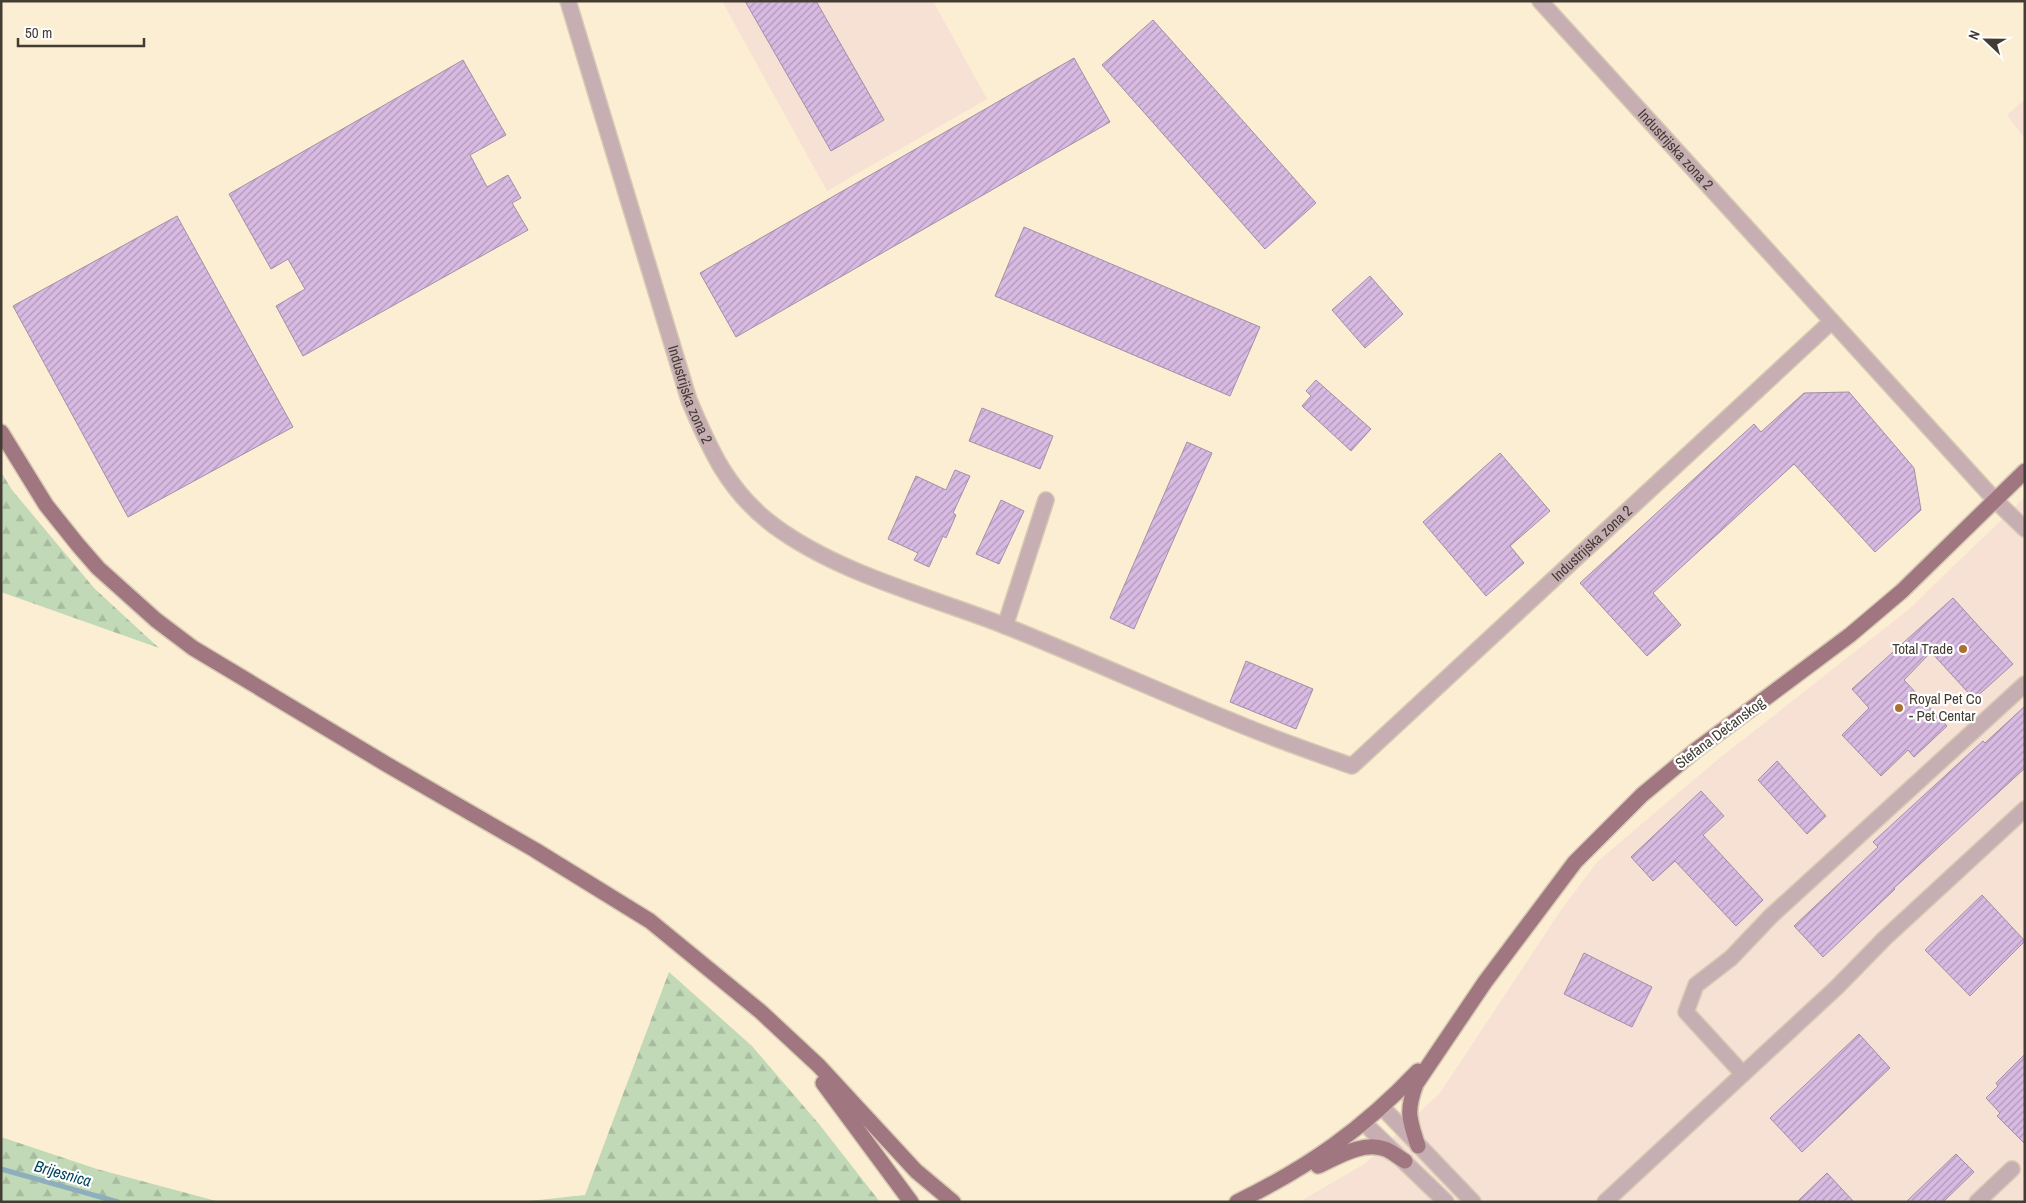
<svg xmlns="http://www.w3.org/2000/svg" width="2026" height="1203" font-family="'Archivo Narrow',sans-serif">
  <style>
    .commercial { fill: #f7e0d4 }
    .forest { fill: url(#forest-firs) }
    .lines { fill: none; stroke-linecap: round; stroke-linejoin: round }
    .stream { stroke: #8dafbd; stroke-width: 5 }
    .building { fill: url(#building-hatch); stroke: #a190a6 }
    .minor-casing { stroke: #d7cab3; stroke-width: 18 }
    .major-casing { stroke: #d7cab3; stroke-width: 18 }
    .minor { stroke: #c6aeb3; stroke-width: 15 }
    .major { stroke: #a07780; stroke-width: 15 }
    .poi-dot { fill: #ac6f33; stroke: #fff; stroke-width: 2 }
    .labels { text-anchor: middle; stroke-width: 4.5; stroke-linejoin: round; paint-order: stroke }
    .street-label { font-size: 15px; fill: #423c32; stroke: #fff }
    .poi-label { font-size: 15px; fill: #423c32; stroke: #fff; text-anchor: end }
    .water-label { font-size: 16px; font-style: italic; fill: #00465f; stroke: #fff }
  </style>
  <defs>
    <pattern id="forest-firs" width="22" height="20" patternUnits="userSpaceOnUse" patternTransform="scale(1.25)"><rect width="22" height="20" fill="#c1d9b7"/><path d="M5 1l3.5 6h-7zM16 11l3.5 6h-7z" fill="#a7bb9e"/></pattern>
    <pattern id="building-hatch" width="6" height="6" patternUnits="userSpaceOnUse" patternTransform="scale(1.25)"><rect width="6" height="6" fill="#d8bae2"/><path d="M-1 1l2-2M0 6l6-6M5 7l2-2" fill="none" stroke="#b198b8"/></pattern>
  </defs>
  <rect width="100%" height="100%" fill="#fceed3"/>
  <g class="commercial">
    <polygon points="722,1 933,1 987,99 827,191"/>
    <polygon points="2025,99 2025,139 2007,115"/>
    <polygon points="2025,497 2025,1202 1299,1202 1366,1163 1440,1093 1561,910 1598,861 1716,761 1908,610"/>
  </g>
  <g class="forest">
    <polygon points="1,472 12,490 94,588 159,648 1,592"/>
    <polygon points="669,972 752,1046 819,1124 880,1202 520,1202 585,1195"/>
    <polygon points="1,1137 97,1169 220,1202 1,1202"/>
  </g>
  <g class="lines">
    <polyline class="stream" points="1,1169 118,1202"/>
  </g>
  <g class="building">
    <polygon points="745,1 816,1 884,120 831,151"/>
    <polygon points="1153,20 1316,203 1265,249 1102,65"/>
    <polygon points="1074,58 1110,122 736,337 700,273"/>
    <polygon points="463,60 506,135 470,155 487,187 508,175 521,198 512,203 528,230 303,356 276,306 305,289 288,259 271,269 229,194"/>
    <polygon points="177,216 293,427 128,517 13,306"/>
    <polygon points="1024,227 1260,327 1230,396 995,296"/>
    <polygon points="1370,276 1403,314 1365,348 1332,310"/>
    <polygon points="1316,380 1371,429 1351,451 1302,406 1311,396 1306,391"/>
    <polygon points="1849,392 1914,468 1921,510 1875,552 1794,464 1653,593 1681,625 1647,656 1580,583 1754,424 1761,432 1804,393"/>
    <polygon points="982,408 1053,436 1040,469 969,441"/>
    <polygon points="1187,442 1212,453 1134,629 1110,618"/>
    <polygon points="1500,453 1550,511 1510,546 1524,563 1486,596 1423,522"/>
    <polygon points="955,470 970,476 953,513 956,515 946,538 943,536 929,567 914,560 918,553 888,539 916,476 946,490"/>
    <polygon points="1001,500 1024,511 999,564 976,554"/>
    <polygon points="1953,598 2013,664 1974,699 1931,652 1904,680 1947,726 1914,757 1908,750 1881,776 1842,735 1869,708 1852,689"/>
    <polygon points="1246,661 1313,689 1296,729 1230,702"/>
    <polygon points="2025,706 2025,768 1894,888 1895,889 1823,957 1794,926 1878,847 1873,842 1983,741 1985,743"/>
    <polygon points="1777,761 1826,816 1807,834 1758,780"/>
    <polygon points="1701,791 1724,816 1703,835 1763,900 1736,926 1675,861 1653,881 1631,857"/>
    <polygon points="1982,895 2025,941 1970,996 1925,950"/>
    <polygon points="1584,953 1652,987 1632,1027 1564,994"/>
    <polygon points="1859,1034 1890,1068 1802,1152 1770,1118"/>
    <polygon points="2025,1054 2025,1144 1997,1116 2000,1113 1986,1098 1998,1086 1996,1083"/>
    <polygon points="1956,1154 1974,1172 1943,1202 1906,1202"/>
    <polygon points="1827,1173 1854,1202 1797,1202"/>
  </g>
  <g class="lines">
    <g class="minor-casing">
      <g id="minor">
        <path id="s1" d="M 568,1 L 689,400 C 710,450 728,491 773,525 C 837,573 928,596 1003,625 C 1086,658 1166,695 1249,728 C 1283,742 1318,754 1352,766 L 1832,321"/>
        <path id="s2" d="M 1540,1 L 1995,500 L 2025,529"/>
        <polyline points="1005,626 1046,500"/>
        <polyline points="1743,1074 1686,1012 1696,985 1731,958 1771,916 2025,684"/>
        <polyline points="1383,1108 1473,1202"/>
        <polyline points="1364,1123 1446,1202"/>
        <polyline points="1605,1202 1837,987 1885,938 2025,809"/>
        <polyline points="1977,1202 2012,1169"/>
      </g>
    </g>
    <g class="major-casing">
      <g id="major">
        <polyline points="1,432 46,505 78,545 98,568 156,620 193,648 386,764 535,850 650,921 761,1012 819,1066 916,1171 953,1202"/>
        <polyline points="823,1083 911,1202"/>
        <path d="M 1418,1146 C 1409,1119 1406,1111 1416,1084 L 1485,982 L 1575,862 L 1642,795 L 1696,750 L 1850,635 L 1902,591 L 2025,471"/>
        <path d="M 1318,1166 C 1338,1157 1362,1141 1385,1149 C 1391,1151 1398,1157 1405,1161"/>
        <path d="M 1237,1202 C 1309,1167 1363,1129 1418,1071"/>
      </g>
    </g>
    <use href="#minor" class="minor"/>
    <use href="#major" class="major"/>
  </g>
  <g class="poi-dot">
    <circle cx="1963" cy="649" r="5"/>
    <circle cx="1899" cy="708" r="5"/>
  </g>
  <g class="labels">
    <g class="street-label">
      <text dy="5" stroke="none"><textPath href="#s2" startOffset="201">Industrijska zona 2</textPath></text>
      <text dy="5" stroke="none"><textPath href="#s1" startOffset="412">Industrijska zona 2</textPath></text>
      <text dy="5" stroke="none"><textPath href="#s1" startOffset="1525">Industrijska zona 2</textPath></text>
      <text transform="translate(1720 733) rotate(-37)" y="5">Stefana Dečanskog</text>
    </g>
    <g class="poi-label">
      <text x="1953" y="654">Total Trade</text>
      <text x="1909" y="704" text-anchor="start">Royal Pet Co<tspan x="1909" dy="17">- Pet Centar</tspan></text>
    </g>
    <g class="water-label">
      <text transform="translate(63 1173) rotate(16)" y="6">Brijesnica</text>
    </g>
  </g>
  <rect width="2026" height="1203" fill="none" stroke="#423c32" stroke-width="5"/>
  <g transform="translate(1986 40) rotate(292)" stroke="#ffffff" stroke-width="4" paint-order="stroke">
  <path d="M0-4L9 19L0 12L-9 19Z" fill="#423c32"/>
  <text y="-8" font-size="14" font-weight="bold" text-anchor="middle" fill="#423c32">N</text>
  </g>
  <path d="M18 38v8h126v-8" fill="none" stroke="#423c32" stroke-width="2.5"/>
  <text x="25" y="38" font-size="15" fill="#423c32" stroke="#ffffff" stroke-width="4" paint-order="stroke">50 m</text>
</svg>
